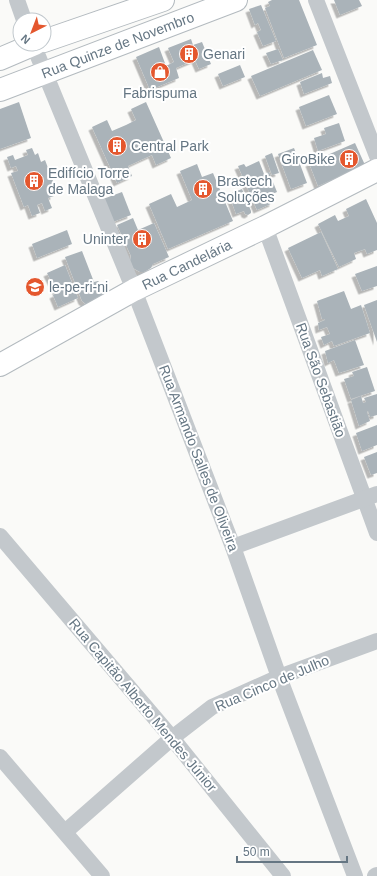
<svg xmlns="http://www.w3.org/2000/svg" width="377" height="876" font-family="Arial,sans-serif">
  <style>
    .building { fill: #aab3b9; filter: url(#shadow) }
    .lines { fill: none; stroke-linecap: round; stroke-linejoin: round }
    .secondary-casing { stroke: #b3babf; stroke-width: 24 }
    .street { stroke: #c3c8cc; stroke-width: 16 }
    .secondary { stroke: #fff; stroke-width: 22 }
    .labels { text-anchor: middle; stroke-width: 4; stroke-linejoin: round; paint-order: stroke }
    .street-label { font-size: 14px; fill: #657683; stroke: #fff }
    .poi-label { font-size: 14px; fill: #657683; stroke: #fff; text-anchor: start }
  </style>
  <defs>
    <filter id="shadow"><feDropShadow dx="-3.5" dy="3.5" stdDeviation="0" flood-color="#0004"/></filter>
  </defs>
  <rect width="100%" height="100%" fill="#fafaf8"/>
  <g class="building">
    <polygon points="272,0 299,0 317,45 284,58 265,8 270,6 268,2"/>
    <polygon points="334,0 359,0 362,6 340,15"/>
    <polygon points="261,5 276,41 263,46 257,32 261,30 258,23 255,25 249,9"/>
    <polygon points="191,39 193,45 202,42 211,64 199,69 195,60 176,68 179,78 150,90 136,57 159,47 166,66 174,62 168,48"/>
    <polygon points="278,49 283,60 271,64 266,53"/>
    <polygon points="313,50 322,70 260,96 251,76"/>
    <polygon points="240,65 245,77 223,86 218,74"/>
    <polygon points="322,73 323,78 330,76 332,83 304,94 300,82"/>
    <polygon points="329,95 337,114 306,126 299,107"/>
    <polygon points="19,102 31,138 0,149 0,109"/>
    <polygon points="146,102 171,158 156,165 152,155 141,160 128,166 132,176 117,183 92,127 107,120 112,131 126,125 136,120 131,109"/>
    <polygon points="339,123 345,141 318,151 314,138 326,134 324,128"/>
    <polygon points="355,143 365,165 318,186 309,163"/>
    <polygon points="32,148 35,155 38,153 41,162 45,160 56,189 52,190 54,196 48,198 52,208 45,211 42,203 37,205 40,213 32,216 28,205 24,207 11,173 18,171 16,166 11,168 7,157 13,155 15,160 28,155 26,150"/>
    <polygon points="294,148 307,183 291,189 278,154"/>
    <polygon points="272,153 279,173 272,175 265,156"/>
    <polygon points="259,161 264,174 269,172 277,192 270,195 273,203 257,210 238,166 244,164 246,167"/>
    <polygon points="197,164 202,177 213,173 233,221 168,249 149,204 171,194 177,207 192,200 180,171"/>
    <polygon points="242,189 251,211 251,213 248,215 245,214 244,211 236,214 229,194"/>
    <polygon points="122,192 131,215 113,222 103,199"/>
    <polygon points="366,199 377,223 377,250 367,254 365,249 354,253 356,259 339,267 318,224 335,215 338,221 349,216 346,209"/>
    <polygon points="133,218 138,230 154,223 169,257 153,264 151,268 144,272 140,272 133,268 130,261 131,256 117,225"/>
    <polygon points="67,230 72,244 37,258 32,244"/>
    <polygon points="321,232 338,269 322,276 320,270 302,278 288,248"/>
    <polygon points="82,251 94,282 98,281 100,283 103,291 102,296 87,305 82,301 65,257"/>
    <polygon points="65,265 78,298 58,307 53,295 57,293 47,273"/>
    <polygon points="377,266 377,286 362,291 355,274"/>
    <polygon points="344,291 351,309 361,305 370,333 334,346 332,341 324,345 321,337 330,334 327,327 319,330 318,323 325,320 324,319 322,319 317,301"/>
    <polygon points="377,300 377,342 364,305"/>
    <polygon points="355,340 364,365 339,373 334,360 328,363 325,351"/>
    <polygon points="367,367 375,391 351,399 344,379 354,376 352,372"/>
    <polygon points="377,394 377,415 370,417 368,411 367,412 370,421 359,426 351,400 361,396 363,403 366,402 364,398"/>
    <polygon points="377,425 377,445 362,451 356,433"/>
    <polygon points="377,452 377,473 371,475 364,457"/>
  </g>
  <g class="lines">
    <g class="secondary-casing">
      <g id="secondary">
        <polyline points="44,41 163,0"/>
        <polyline points="0,59 35,44"/>
        <path id="s1" d="M 0,90 L 236,0"/>
        <path id="s2" d="M 0,365 L 134,290 L 265,227 L 377,170"/>
      </g>
    </g>
    <g class="street">
      <polyline points="17,0 24,20"/>
      <polyline points="316,0 377,156"/>
      <polyline points="33,44 134,290 233,547 279,677 355,876"/>
      <polyline points="265,227 377,533"/>
      <polyline points="0,536 172,738 283,876"/>
      <polyline points="233,547 377,494"/>
      <polyline points="0,757 102,876"/>
      <polyline points="65,832 172,738 212,707 279,677 377,641"/>
      <polyline points="375,876 377,875"/>
    </g>
    <use href="#secondary" class="secondary"/>
  </g>
  <defs>
    <g id="building-disc" transform="scale(1)"><circle r="9.5" fill="#e4572e" stroke="#fff"/><path d="M-4-6H4V6H1V3H-1V6H-4ZM-2.5-4.3h1.7v1.8h-1.7ZM.8-4.3h1.7v1.8H.8ZM-2.5-1h1.7V.8h-1.7ZM.8-1h1.7V.8H.8Z" fill="#fff"/></g>
    <g id="shop-disc" transform="scale(1)"><circle r="9.5" fill="#e4572e" stroke="#fff"/><path d="M-5-2.5h2.3a2.7 3.5 0 0 1 5.4 0H5L5.5 6h-11ZM-1.5-2.5h3a1.5 2.3 0 0 0-3 0Z" fill="#fff"/></g>
    <g id="school-disc" transform="scale(1)"><circle r="9.5" fill="#e4572e" stroke="#fff"/><path d="M0-5L7-2L0 1L-7-2ZM-4 1L0 2.5L4 1V4Q0 6-4 4Z" fill="#fff"/></g>
  </defs>
  <g fill-rule="evenodd">
    <use href="#building-disc" x="189" y="54"/>
    <use href="#shop-disc" x="160" y="72"/>
    <use href="#building-disc" x="117" y="146"/>
    <use href="#building-disc" x="349" y="159"/>
    <use href="#building-disc" x="34" y="181"/>
    <use href="#building-disc" x="203" y="189"/>
    <use href="#building-disc" x="142" y="239"/>
    <use href="#school-disc" x="35" y="287"/>
  </g>
  <g class="labels">
    <g class="street-label">
      <text dy="5" stroke="none"><textPath href="#s1" startOffset="126">Rua Quinze de Novembro</textPath></text>
      <text dy="5" stroke="none"><textPath href="#s2" startOffset="212">Rua Candelária</textPath></text>
      <text transform="translate(321 380) rotate(70)" y="5">Rua São Sebastião</text>
      <text transform="translate(199 458) rotate(69)" y="5">Rua Armando Salles de Oliveira</text>
      <text transform="translate(272 683) rotate(-23)" y="5">Rua Cinco de Julho</text>
      <text transform="translate(143 705) rotate(50)" y="5">Rua Capitão Alberto Mendes Júnior</text>
    </g>
    <g class="poi-label">
      <text x="203" y="59">Genari</text>
      <text x="160" y="98" text-anchor="middle">Fabrispuma</text>
      <text x="131" y="151">Central Park</text>
      <text x="335" y="164" text-anchor="end">GiroBike</text>
      <text x="48" y="178">Edifício Torre<tspan x="48" dy="16">de Malaga</tspan></text>
      <text x="217" y="186">Brastech<tspan x="217" dy="16">Soluções</tspan></text>
      <text x="128" y="244" text-anchor="end">Uninter</text>
      <text x="49" y="292">le-pe-ri-ni</text>
    </g>
  </g>
  <g transform="translate(32 32) rotate(222)"><circle r="19" fill="#ffffff" stroke="#c1c8cd"/>
  <path d="M0-3L7 15L0 10L-7 15Z" fill="#e4572e"/>
  <text y="-6" font-size="11" font-weight="bold" text-anchor="middle" fill="#657683">N</text>
  </g>
  <path d="M237 856v6h110v-6" fill="none" stroke="#657683" stroke-width="2"/>
  <text x="243" y="856" font-size="12" fill="#657683" stroke="#ffffff" stroke-width="3" paint-order="stroke">50 m</text>
</svg>
